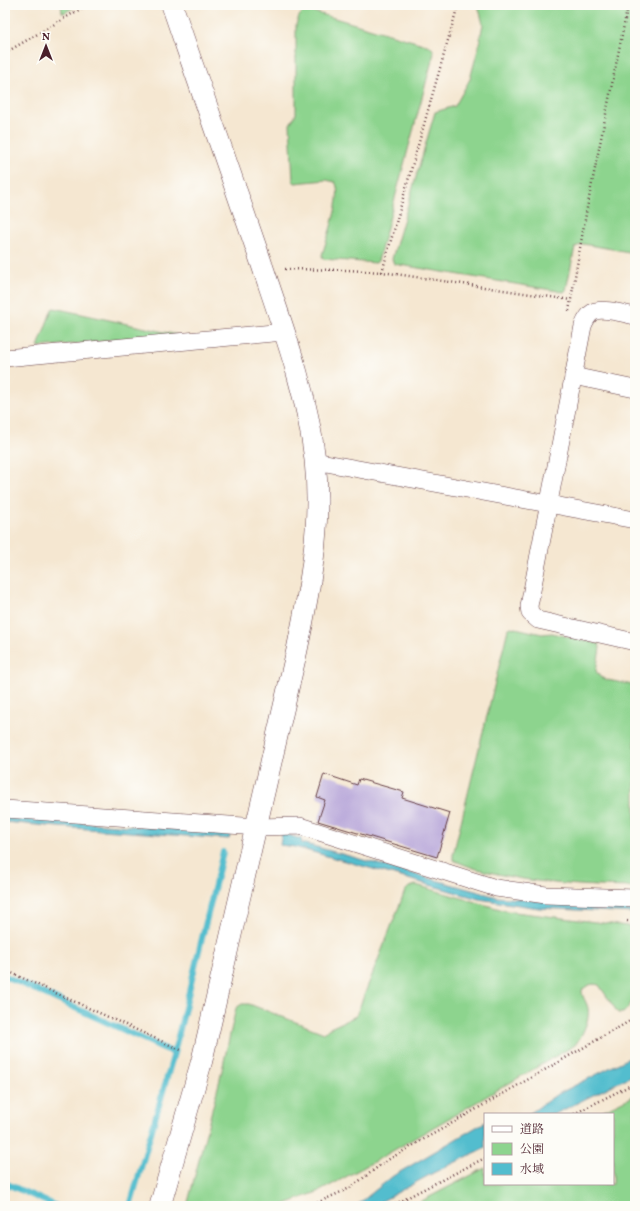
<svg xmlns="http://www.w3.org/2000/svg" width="640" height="1211" font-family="Vollkorn,'Noto Serif JP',serif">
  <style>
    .green { fill: #8dd48e; stroke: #6c7a5c }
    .water { fill: #52bdce; stroke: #4e6e7c }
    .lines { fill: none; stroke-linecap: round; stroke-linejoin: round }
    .stream { stroke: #52bdce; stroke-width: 6 }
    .building { fill: #bcacdb }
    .minor-casing { stroke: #643d44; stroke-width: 18 }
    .tertiary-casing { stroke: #643d44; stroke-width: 22 }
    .path { stroke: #643d44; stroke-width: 2.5; stroke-dasharray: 1 3; stroke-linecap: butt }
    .minor { stroke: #fff; stroke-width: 17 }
    .tertiary { stroke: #fff; stroke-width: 21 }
  </style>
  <rect width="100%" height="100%" fill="#fdfcf7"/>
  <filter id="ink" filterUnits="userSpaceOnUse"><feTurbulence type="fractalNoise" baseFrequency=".025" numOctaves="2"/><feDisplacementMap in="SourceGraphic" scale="8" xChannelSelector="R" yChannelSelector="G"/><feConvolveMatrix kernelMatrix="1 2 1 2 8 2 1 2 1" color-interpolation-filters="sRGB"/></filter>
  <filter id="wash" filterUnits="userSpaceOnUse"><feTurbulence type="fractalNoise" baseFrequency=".012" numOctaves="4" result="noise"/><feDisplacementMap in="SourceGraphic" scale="16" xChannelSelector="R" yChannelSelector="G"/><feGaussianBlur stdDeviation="0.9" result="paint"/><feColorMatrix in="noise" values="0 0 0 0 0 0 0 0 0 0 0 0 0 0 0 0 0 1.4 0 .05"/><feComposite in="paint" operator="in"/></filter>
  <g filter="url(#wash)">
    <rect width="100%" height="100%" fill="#f5e7d1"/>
    <g class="green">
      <polygon points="61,5 78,5 64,13 62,12"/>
      <polygon points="478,5 635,5 635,253 583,244 575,247 566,290 564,292 394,264 392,259 435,112 455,106 470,79 477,53 483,24"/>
      <path d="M 307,10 L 430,46 L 433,50 L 434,53 L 378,261 L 376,263 L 323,259 L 322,255 C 326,241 344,194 335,182 L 326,180 L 295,183 L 293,181 L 290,124 L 296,114 L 296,25 C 298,18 300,12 307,10 Z"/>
      <polygon points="54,308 178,335 38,347 52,309"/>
      <path d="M 511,627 L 542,634 L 552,633 L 599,644 L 600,648 L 596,671 L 600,677 L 607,680 L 635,685 L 635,887 C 585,886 534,884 485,871 C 474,869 463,864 453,860 L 453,855 L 508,629 Z"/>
      <path d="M 416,885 L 507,911 L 635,927 L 635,995 C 632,1002 629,1008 623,1013 L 618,1013 L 599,985 C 592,983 587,985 582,990 C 582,997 585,999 587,1005 C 592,1017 582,1036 575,1045 L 377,1160 L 320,1191 L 280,1206 L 187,1206 L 220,1079 L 236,1008 L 242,1004 L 249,1004 L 324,1033 L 328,1029 L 356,1016 L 405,891 L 409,887 Z"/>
      <polygon points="635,1095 635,1206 412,1206 485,1168 485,1184 613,1184 613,1114 596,1114"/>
    </g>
    <g class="water">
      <polygon points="5,817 231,833 229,839 59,827 5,822"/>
      <polygon points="282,833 301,839 302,843 497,897 598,906 635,907 635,913 539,908 479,899 295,847 280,845"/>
      <polygon points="635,1055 635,1074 555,1114 529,1114 556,1095"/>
      <polygon points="485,1122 485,1148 433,1173 373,1206 356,1206 393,1176"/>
    </g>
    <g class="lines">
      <g class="stream">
        <polyline points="5,976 174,1053"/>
        <polyline points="5,1183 56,1206"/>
        <polyline points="130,1206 174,1053 223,852"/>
      </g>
    </g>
    <g id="blocks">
      <polygon class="building" points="324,774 357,785 359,779 404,792 402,798 450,813 437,857 318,821 325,800 317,797"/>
    </g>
  </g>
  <g filter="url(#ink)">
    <use href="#blocks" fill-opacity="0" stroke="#643d44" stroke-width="1"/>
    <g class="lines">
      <g class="minor-casing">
        <g id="minor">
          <path d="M 635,316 C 625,314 602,307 593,312 C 588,315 585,321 583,326 L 529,606 L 530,613 L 538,620 L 635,642"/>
          <polyline points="5,358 284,332"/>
          <polyline points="573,376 635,389"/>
          <polyline points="315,461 635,520"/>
          <polyline points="5,809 257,827 300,826 496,888 546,895 635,898"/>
        </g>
      </g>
      <g class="tertiary-casing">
        <path id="tertiary" d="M 160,1206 L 202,1060 L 297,650 C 310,588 322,525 315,460 C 307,391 282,325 260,259 C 231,175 201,90 172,5"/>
      </g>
      <g class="path">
        <polyline points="5,53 87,5"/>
        <polyline points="285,269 347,270 382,272 571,300"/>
        <polyline points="382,272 458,5"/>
        <polyline points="569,311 587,208 628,5"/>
        <polyline points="627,921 635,922"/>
        <polyline points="5,970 183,1051"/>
        <polyline points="574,1114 635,1083"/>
        <polyline points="310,1206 350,1188 386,1161 635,1018"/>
        <polyline points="392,1206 416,1193 485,1158"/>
      </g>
      <use href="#minor" class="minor"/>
      <use href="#tertiary" class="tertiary"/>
    </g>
  </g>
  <rect width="640" height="1211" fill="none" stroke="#fdfcf7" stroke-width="20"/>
  <rect x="484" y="1113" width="130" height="72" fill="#fdfcf7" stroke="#b5a4a5"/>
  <rect x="492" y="1126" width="20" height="6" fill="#ffffff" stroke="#b5a4a5"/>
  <text x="520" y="1133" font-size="12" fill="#4a1f2b">道路</text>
  <rect x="492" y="1143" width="20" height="12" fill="#8dd48e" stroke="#b5a4a5"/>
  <text x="520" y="1153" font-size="12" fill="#4a1f2b">公園</text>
  <rect x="492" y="1163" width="20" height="12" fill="#52bdce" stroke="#b5a4a5"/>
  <text x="520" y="1173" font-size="12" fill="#4a1f2b">水域</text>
  <g transform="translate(46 46)" stroke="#fdfcf7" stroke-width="3" paint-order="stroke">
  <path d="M0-3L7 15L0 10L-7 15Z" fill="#4a1f2b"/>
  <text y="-6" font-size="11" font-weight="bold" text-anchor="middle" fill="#4a1f2b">N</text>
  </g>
</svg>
